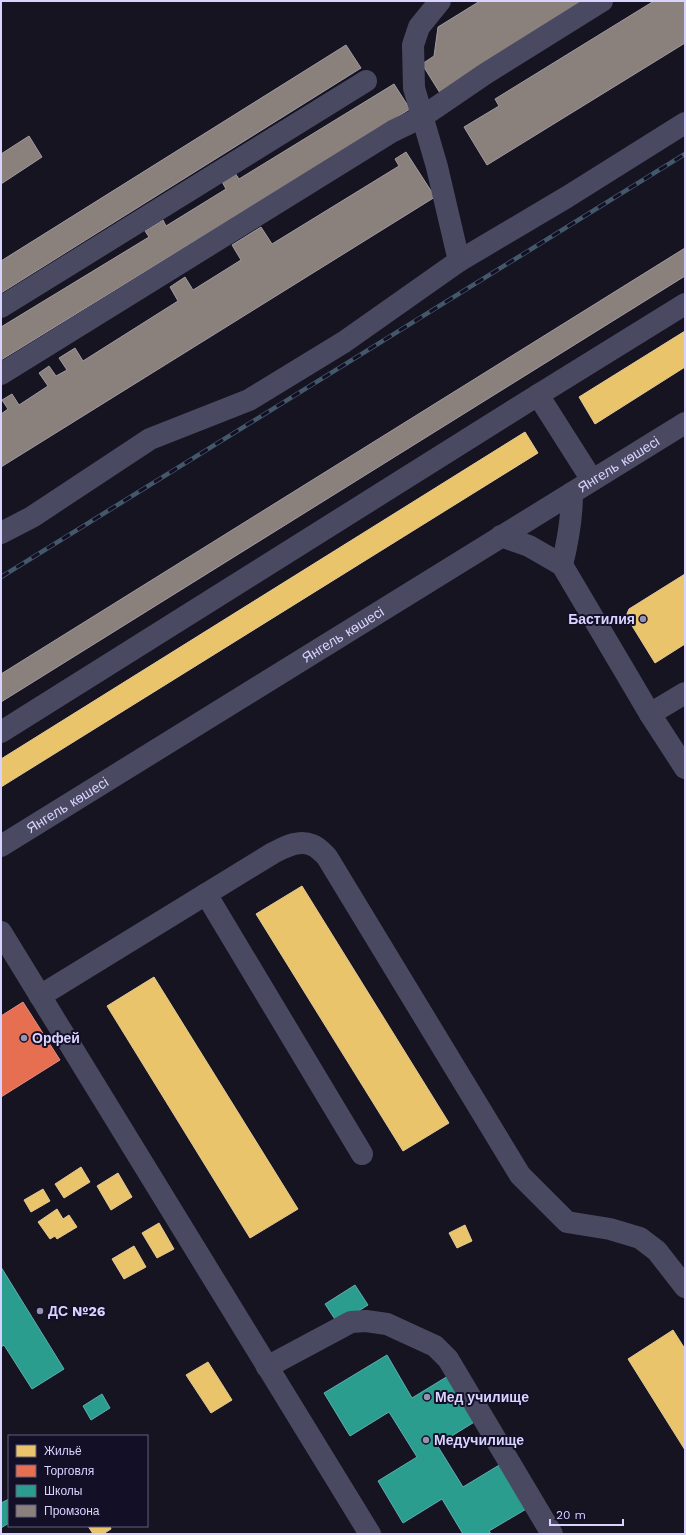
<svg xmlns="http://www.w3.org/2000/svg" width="686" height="1535" font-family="'Work Sans',sans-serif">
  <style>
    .homes { fill: #e9c46a; stroke: #e4c997 }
    .shops { fill: #e76f51; stroke: #e38d85 }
    .schools { fill: #2a9d8f; stroke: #5eaeb1 }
    .industry { fill: #8a817c; stroke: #a29aa3 }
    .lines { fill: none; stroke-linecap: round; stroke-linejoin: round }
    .minor { stroke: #4a4962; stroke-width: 22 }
    .rail-casing { stroke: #43596b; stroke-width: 4.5 }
    .rail { stroke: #130f26; stroke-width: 3; stroke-dasharray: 9; stroke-linecap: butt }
    .poi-dot { fill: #9591b1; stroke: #130f26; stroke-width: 1.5 }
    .labels { text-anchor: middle; stroke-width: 4; stroke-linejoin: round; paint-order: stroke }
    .street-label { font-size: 14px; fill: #d9d4ff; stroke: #130f26 }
    .poi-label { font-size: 14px; font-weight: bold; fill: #d9d4ff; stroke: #130f26; text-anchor: start }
  </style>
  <rect width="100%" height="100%" fill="#161421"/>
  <g class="homes">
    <polygon points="685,331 685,367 595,424 579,397"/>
    <polygon points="525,432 538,453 1,787 1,759"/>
    <polygon points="685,574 685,644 655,663 626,616 629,609"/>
    <polygon points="302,886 449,1123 403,1151 256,914"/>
    <polygon points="154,977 298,1209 250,1238 107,1006"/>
    <polygon points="81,1167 90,1182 64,1198 55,1184"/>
    <polygon points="118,1173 132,1197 111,1210 97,1186"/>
    <polygon points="43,1189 50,1201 31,1212 24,1200"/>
    <polygon points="57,1209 63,1219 69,1215 77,1227 57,1239 55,1236 50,1239 38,1222"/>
    <polygon points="159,1223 174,1249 157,1258 142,1233"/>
    <polygon points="465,1225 472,1241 457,1248 449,1233"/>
    <polygon points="134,1246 146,1267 124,1279 112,1259"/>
    <polygon points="673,1330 685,1349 685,1450 628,1359"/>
    <polygon points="208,1362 232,1400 211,1413 186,1375"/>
    <polygon points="88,1526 110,1526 111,1529 103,1534 93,1534"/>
  </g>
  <polygon class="shops" points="23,1002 60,1060 1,1097 1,1016"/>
  <g class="schools">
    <polygon points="1,1267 64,1369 32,1389 4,1345 1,1347"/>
    <polygon points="355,1285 368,1305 338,1324 325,1304"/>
    <polygon points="387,1355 412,1398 448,1376 476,1421 437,1445 463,1487 501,1464 528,1508 489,1531 491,1534 463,1534 442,1499 403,1523 378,1481 417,1457 389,1412 350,1436 324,1393"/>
    <polygon points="102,1394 110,1408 91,1420 83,1406"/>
    <polygon points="9,1499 9,1523 1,1528 1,1503"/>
  </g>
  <g class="industry">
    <polygon points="480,1 586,1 440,93 422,64 434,56 438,27"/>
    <polygon points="654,1 685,1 685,43 487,165 464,127 499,106 495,99"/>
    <polygon points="346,45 361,68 1,293 1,261"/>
    <polygon points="394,84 410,109 1,360 1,327 149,237 145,231 163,220 166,226 226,189 220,178 233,170 239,179"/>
    <polygon points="29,136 42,157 1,184 1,154"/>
    <polygon points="406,152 435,197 1,467 1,414 8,409 2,400 12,394 19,405 48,386 39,373 49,366 56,376 67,370 59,358 75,348 83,361 178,301 170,287 185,277 193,290 241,260 232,245 261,227 272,244 399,166 395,159"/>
    <polygon points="685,248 685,276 1,702 1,674"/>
  </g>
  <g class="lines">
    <g class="minor">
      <polyline points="440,1 419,27 413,45 414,88 437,167 459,261"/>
      <polyline points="1,307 366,81"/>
      <polyline points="1,374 393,131 422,117 485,74 602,1"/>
      <polyline points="538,395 592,480"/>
      <polyline points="1,533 32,517 150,439 249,400 344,342 459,261 567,197 685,123"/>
      <polyline points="501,536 529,546 562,565 650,714 685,768"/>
      <path d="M 562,565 C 568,541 572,517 572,493"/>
      <polyline points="650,714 685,693"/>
      <polyline points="1,732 538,395 685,304"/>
      <path id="s1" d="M 1,846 L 685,423"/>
      <polyline points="206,894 362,1154"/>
      <polyline points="1,932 370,1534"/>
      <path d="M 40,996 L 273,853 C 285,847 299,839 312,845 C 318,847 323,853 327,857 L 520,1175 L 567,1222 L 610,1229 L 640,1238 L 657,1251 L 685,1287"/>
      <polyline points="267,1367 351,1322 366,1321 387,1324 435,1346 448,1359 552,1534"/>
    </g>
    <g class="rail-casing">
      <polyline id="rail" points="1,577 685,154"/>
    </g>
    <use href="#rail" class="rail"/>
  </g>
  <g class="poi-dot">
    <circle cx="643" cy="619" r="4"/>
    <circle cx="24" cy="1038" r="4"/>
    <circle cx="40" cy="1311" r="4"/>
    <circle cx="427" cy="1397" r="4"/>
    <circle cx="426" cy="1440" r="4"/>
  </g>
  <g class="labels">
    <g class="street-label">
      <text dy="5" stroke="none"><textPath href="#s1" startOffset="726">Янгель көшесі</textPath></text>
      <text dy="5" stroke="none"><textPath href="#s1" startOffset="402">Янгель көшесі</textPath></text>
      <text dy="5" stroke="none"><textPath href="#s1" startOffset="78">Янгель көшесі</textPath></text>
    </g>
    <g class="poi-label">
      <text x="635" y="624" text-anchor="end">Бастилия</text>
      <text x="32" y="1043">Орфей</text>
      <text x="48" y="1316">ДС №26</text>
      <text x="435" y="1402">Мед училище</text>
      <text x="434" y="1445">Медучилище</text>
    </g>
  </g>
  <rect width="686" height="1535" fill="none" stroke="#d9d4ff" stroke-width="4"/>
  <rect x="8" y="1435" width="140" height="92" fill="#130f26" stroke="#625e7d"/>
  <rect x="16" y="1445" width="20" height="12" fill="#e9c46a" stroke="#625e7d"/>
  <text x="44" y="1455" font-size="12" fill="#d9d4ff">Жильё</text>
  <rect x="16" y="1465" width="20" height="12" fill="#e76f51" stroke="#625e7d"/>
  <text x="44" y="1475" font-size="12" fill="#d9d4ff">Торговля</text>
  <rect x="16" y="1485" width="20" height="12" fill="#2a9d8f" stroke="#625e7d"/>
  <text x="44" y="1495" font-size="12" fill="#d9d4ff">Школы</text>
  <rect x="16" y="1505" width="20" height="12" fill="#8a817c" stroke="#625e7d"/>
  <text x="44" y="1515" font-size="12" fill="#d9d4ff">Промзона</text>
  <path d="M550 1519v6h73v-6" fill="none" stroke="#d9d4ff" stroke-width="2"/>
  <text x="556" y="1519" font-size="12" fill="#d9d4ff" stroke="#130f26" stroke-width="3" paint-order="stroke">20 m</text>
</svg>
